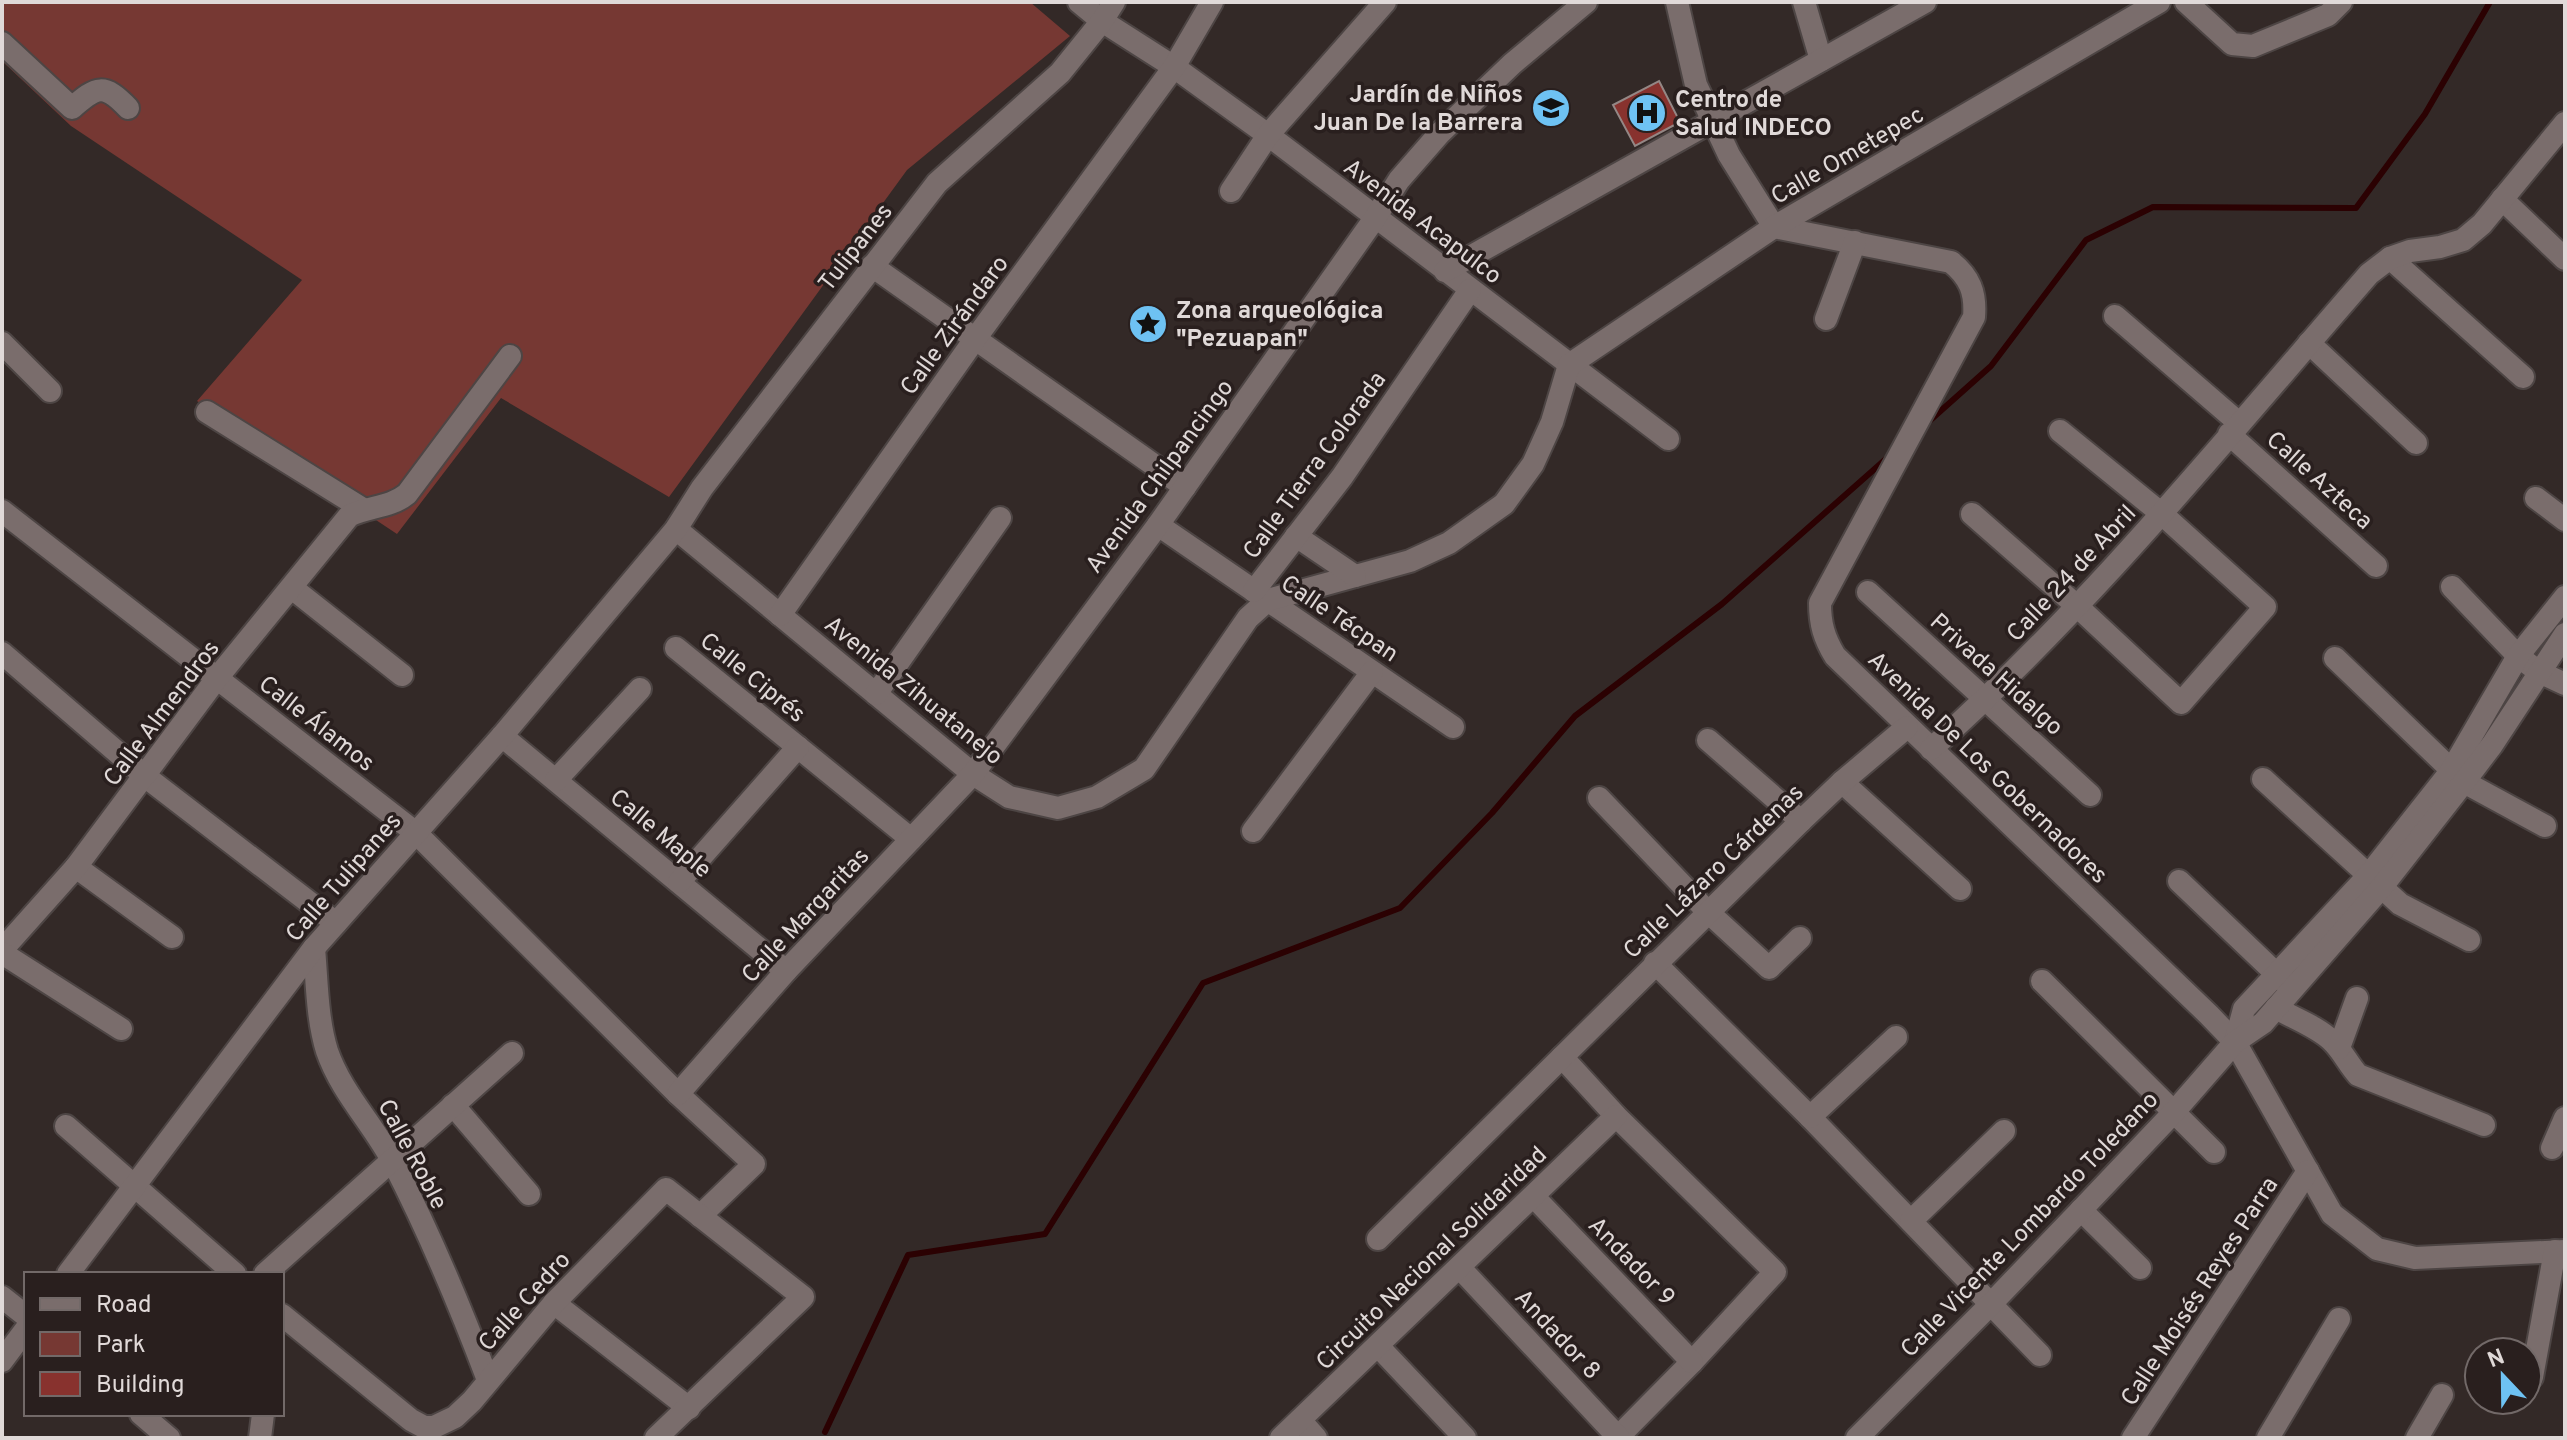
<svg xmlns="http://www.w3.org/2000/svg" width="2567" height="1440" font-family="Overpass,sans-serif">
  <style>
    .green { fill: #763833 }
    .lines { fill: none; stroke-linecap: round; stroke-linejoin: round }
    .stream { stroke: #2b0102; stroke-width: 6 }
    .building { fill: #88322e; stroke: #948785; stroke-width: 2 }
    .minor-casing { stroke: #4d4544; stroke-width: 26 }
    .minor { stroke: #7a6d6c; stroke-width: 22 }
    .labels { text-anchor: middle; stroke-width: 7; stroke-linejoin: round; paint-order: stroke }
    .poi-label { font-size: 24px; font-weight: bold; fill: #e0d9d8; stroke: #291f1e; text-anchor: start }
    .street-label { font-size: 24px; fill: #e0d9d8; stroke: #291f1e }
  </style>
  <rect width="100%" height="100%" fill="#332927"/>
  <polygon class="green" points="2,2 1030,2 1070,36 907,170 669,497 501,398 397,534 197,401 302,280 71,126 2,61"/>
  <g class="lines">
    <g class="stream">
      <polyline points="1926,424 1991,366 2086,240 2153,207 2356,208 2425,114 2490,2"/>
      <polyline points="825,1432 908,1255 1045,1234 1203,983 1400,908 1492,813 1575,716 1722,604 1887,458"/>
    </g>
  </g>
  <polygon class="building" points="1659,81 1680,122 1635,146 1613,105"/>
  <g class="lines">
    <g class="minor-casing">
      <g id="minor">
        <polyline points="1079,2 1102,21 1174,67 1268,135 1668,439"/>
        <path d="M 1677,2 L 1696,85 L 1729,155 L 1774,227 L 1951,262 C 1970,277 1976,293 1974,317 L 1820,603 C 1820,624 1824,638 1835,656 L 2209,1015 L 2235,1042 L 2332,1214 L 2377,1249 L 2415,1258 L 2565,1251"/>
        <polyline points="1804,2 1821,60"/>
        <polyline points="2186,2 2232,44 2253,46 2328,15 2341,2"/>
        <path d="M 2,43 L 72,108 C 97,86 104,83 128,108"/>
        <polyline points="1231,191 1268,135 1385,2"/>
        <polyline points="2502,199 2565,259"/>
        <polyline points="2390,258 2523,377"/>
        <polyline points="872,266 1185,487"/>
        <polyline points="1445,271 1925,2"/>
        <polyline points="2115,316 2239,423"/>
        <polyline points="1826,319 1855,242"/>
        <polyline points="2,343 50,391"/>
        <polyline points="2309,343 2416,443"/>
        <polyline points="207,412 363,509"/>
        <polyline points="2229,434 2376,566"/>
        <polyline points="2536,498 2565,520"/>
        <polyline points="2,511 416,833 678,1094 754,1164 700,1216"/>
        <polyline points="1972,514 2078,607 2181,703 2265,607 2162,514 2060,431"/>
        <polyline points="1158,525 1453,727"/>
        <polyline points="676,529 973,774 1009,797 1058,808 1097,797 1144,769 1248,618 1268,600 1410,561 1449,543 1504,504 1533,464 1552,422 1569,365 1774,227 2159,2"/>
        <polyline points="1296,536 1355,576"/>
        <polyline points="2452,587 2518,656 2539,672 2565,684"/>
        <polyline points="292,588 402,675"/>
        <polyline points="1254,591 1342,477 1470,290"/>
        <polyline points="1868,592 2090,795"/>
        <polyline points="780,615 975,339 1174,67 1212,2"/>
        <polyline points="676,648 911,839"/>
        <polyline points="2,653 146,777 336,923"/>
        <polyline points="2335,658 2464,782 2545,826"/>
        <polyline points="876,694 1000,518"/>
        <polyline points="502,736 786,971"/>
        <polyline points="1708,740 1801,821"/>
        <path d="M 1931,749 C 2092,605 2227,437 2369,274 L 2390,258 L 2410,251 L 2440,247 L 2463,240 L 2482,224 L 2565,123"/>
        <polyline points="2263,779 2400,904 2469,940"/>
        <polyline points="556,780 640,689"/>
        <polyline points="1842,782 1960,889"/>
        <polyline points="1599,798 1708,912 1769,968 1800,938"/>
        <polyline points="1253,831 1372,672"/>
        <polyline points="76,867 172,937"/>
        <polyline points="2179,881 2285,982"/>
        <polyline points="679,882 798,747"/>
        <path d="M 314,948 C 317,982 317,1019 327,1051 C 341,1092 373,1124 393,1162 C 429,1232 460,1306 488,1380"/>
        <path d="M 2,950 L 76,867 L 217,678 L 349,516 C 368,506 390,508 407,494 L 510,356"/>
        <polyline points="2,953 121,1029"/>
        <polyline points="1655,963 1810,1117 2040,1355"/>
        <polyline points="2042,981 2214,1152"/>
        <path d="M 2276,1008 C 2293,1018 2316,1026 2331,1040 C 2342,1050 2348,1064 2358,1075 L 2484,1125"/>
        <polyline points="2235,1042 2244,1009 2368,876 2451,771 2518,656 2565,597"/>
        <polyline points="2339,1048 2357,998"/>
        <polyline points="1562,1057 1616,1116 1775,1272 1692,1362 1617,1438"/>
        <polyline points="678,1094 786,971 973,774 1158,525 1375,218 1399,180 1440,133 1512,64 1586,2"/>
        <polyline points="453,1105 529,1194"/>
        <polyline points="1810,1117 1896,1037"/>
        <polyline points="66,1126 235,1274"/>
        <polyline points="2552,1148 2565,1118"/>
        <polyline points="1534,1197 1692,1362"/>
        <polyline points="2081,1210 2140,1268"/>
        <polyline points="1911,1221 2004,1131"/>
        <polyline points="1378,1239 1801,821 1842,782 1907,727"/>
        <polyline points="1460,1268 1618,1437"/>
        <polyline points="68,1274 314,948 502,736 676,529 702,488 937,183 1060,73 1102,21 1114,2"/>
        <polyline points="265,1274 512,1053"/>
        <polyline points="2,1297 26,1316"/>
        <polyline points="554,1303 689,1408"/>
        <polyline points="282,1315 411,1420 424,1427 434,1427 455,1417 472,1401 554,1303 666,1189 803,1297 656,1438"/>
        <polyline points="1378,1346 1465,1438"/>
        <polyline points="2,1361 26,1329"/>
        <polyline points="2532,1377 2555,1251"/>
        <polyline points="141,1414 169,1438"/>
        <polyline points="1300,1420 1316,1438"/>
        <polyline points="260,1438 263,1414"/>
        <polyline points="1281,1438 1616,1116"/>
        <polyline points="1857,1438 1991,1304 2081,1210 2174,1112 2235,1042 2263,1023 2381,888 2464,782 2492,745 2565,634"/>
        <polyline points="2133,1438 2308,1171"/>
        <polyline points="2268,1438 2339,1319"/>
        <polyline points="2417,1438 2442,1395"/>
      </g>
    </g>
    <use href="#minor" class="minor"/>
  </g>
  <defs>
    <g id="school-disc" transform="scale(2)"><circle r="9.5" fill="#6ec2f3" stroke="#291f1e"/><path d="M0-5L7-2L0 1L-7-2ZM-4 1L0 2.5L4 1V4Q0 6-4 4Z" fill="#111"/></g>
    <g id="hospital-disc" transform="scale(2)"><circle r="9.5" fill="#6ec2f3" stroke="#291f1e"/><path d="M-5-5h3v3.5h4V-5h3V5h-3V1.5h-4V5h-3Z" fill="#111"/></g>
    <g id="sight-disc" transform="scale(2)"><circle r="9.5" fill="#6ec2f3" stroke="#291f1e"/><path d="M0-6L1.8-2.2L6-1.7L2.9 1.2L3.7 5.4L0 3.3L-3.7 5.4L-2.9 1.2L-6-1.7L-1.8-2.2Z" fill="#111"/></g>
  </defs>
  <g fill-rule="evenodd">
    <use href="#school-disc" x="1551" y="108"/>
    <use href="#hospital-disc" x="1647" y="113"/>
    <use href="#sight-disc" x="1148" y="324"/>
  </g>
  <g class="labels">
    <g class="poi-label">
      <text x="1523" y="102" text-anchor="end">Jardín de Niños<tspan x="1523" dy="28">Juan De la Barrera</tspan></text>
      <text x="1675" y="107">Centro de<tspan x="1675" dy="28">Salud INDECO</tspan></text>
      <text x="1176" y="318">Zona arqueológica<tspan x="1176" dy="28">"Pezuapan"</tspan></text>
    </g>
    <g class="street-label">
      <text transform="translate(1847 155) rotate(-30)" y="8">Calle Ometepec</text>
      <text transform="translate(1423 221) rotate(37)" y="8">Avenida Acapulco</text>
      <text transform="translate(855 247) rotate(-52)" y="8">Tulipanes</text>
      <text transform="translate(954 325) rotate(-54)" y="8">Calle Zirándaro</text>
      <text transform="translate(1314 465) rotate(-54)" y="8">Calle Tierra Colorada</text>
      <text transform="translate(1159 476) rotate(-54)" y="8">Avenida Chilpancingo</text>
      <text transform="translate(2320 480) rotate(42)" y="8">Calle Azteca</text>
      <text transform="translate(2071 573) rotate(-47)" y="8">Calle 24 de Abril</text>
      <text transform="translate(1340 618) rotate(34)" y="8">Calle Técpan</text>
      <text transform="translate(1997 674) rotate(42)" y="8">Privada Hidalgo</text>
      <text transform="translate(753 677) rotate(39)" y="8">Calle Ciprés</text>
      <text transform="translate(914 690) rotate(39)" y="8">Avenida Zihuatanejo</text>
      <text transform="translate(161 713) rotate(-53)" y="8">Calle Almendros</text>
      <text transform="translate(317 723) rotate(38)" y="8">Calle Álamos</text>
      <text transform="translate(1988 767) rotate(44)" y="8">Avenida De Los Gobernadores</text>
      <text transform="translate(661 833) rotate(40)" y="8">Calle Maple</text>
      <text transform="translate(1713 871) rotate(-44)" y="8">Calle Lázaro Cárdenas</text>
      <text transform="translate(343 877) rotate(-49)" y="8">Calle Tulipanes</text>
      <text transform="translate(805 915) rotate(-47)" y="8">Calle Margaritas</text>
      <text transform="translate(413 1154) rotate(62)" y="8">Calle Roble</text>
      <text transform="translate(2029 1224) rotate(-46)" y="8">Calle Vicente Lombardo Toledano</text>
      <text transform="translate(1431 1258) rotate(-44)" y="8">Circuito Nacional Solidaridad</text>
      <text transform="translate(1632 1261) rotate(46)" y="8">Andador 9</text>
      <text transform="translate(2199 1291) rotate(-57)" y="8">Calle Moisés Reyes Parra</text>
      <text transform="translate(524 1301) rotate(-48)" y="8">Calle Cedro</text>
      <text transform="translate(1558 1334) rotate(47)" y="8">Andador 8</text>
    </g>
  </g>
  <rect width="2567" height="1440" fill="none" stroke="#e0d9d8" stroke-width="8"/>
  <rect x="24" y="1272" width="260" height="144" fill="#291f1e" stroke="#726968" stroke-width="2"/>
  <rect x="40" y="1298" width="40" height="12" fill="#7a6d6c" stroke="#726968" stroke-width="2"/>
  <text x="96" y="1312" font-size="24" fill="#e0d9d8">Road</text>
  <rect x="40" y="1332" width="40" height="24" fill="#763833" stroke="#726968" stroke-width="2"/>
  <text x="96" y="1352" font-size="24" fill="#e0d9d8">Park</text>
  <rect x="40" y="1372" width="40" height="24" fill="#88322e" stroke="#726968" stroke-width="2"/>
  <text x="96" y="1392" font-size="24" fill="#e0d9d8">Building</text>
  <g transform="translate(2503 1376) rotate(338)"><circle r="38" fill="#291f1e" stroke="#726968" stroke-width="2"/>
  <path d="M0-6L14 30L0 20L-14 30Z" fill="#6ec2f3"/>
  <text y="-12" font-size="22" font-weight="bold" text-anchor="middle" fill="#e0d9d8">N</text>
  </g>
</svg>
